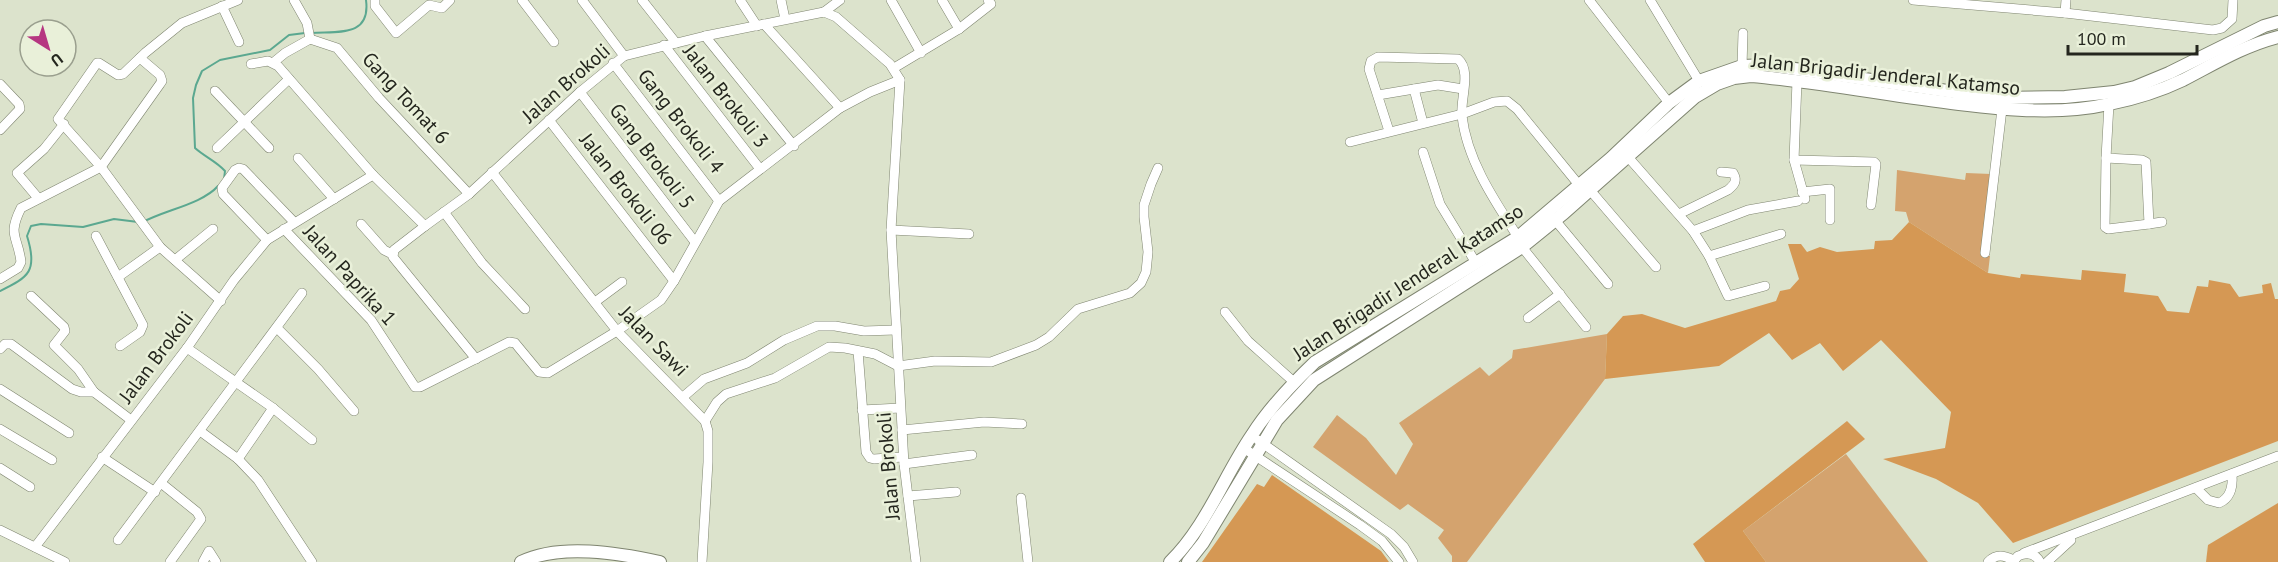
<svg xmlns="http://www.w3.org/2000/svg" width="2278" height="562" font-family="'PT Sans',sans-serif">
  <style>
    .green { fill: #d4a36e }
    .forest { fill: #d59854 }
    .lines { fill: none; stroke-linecap: round; stroke-linejoin: round }
    .stream { stroke: #5ba890; stroke-width: 2 }
    .minor-casing { stroke: #7f8570; stroke-width: 10 }
    .major-casing { stroke: #7f8570; stroke-width: 14 }
    .minor { stroke: #fff; stroke-width: 9 }
    .major { stroke: #fff; stroke-width: 12 }
    .labels { text-anchor: middle; stroke-width: 5; stroke-linejoin: round; paint-order: stroke }
    .street-label { font-size: 20px; fill: #24261e; stroke: #e9f0d9 }
  </style>
  <rect width="100%" height="100%" fill="#dce3cc"/>
  <g class="green">
    <polygon points="1897,170 1965,180 1966,173 1991,174 1982,255 1990,256 1988,273 1909,222 1906,212 1895,211"/>
    <polygon points="1607,334 1605,379 1467,562 1452,562 1452,556 1438,538 1444,530 1408,504 1400,510 1313,447 1337,415 1366,438 1396,475 1413,444 1399,423 1480,367 1489,376 1512,358 1513,350"/>
    <polygon points="1846,454 1928,562 1766,562 1743,531"/>
  </g>
  <g class="forest">
    <polygon points="1909,222 1988,273 2020,278 2021,274 2081,280 2082,270 2126,274 2124,292 2158,296 2167,311 2189,313 2197,286 2208,287 2209,280 2230,284 2239,297 2263,293 2262,285 2271,283 2275,299 2278,299 2278,441 2013,543 1978,503 1936,479 1883,459 1945,448 1951,412 1881,340 1843,371 1820,343 1792,360 1769,333 1719,366 1605,379 1607,334 1623,316 1642,314 1685,328 1776,301 1780,291 1790,289 1799,279 1788,244 1801,244 1807,252 1820,247 1837,252 1874,249 1875,241 1892,240"/>
    <polygon points="1847,421 1865,439 1743,531 1766,562 1705,562 1693,544"/>
    <polygon points="1272,475 1381,551 1389,562 1202,562 1257,484 1264,487"/>
    <polygon points="2278,503 2278,562 2206,562 2208,545"/>
  </g>
  <g class="lines">
    <g class="stream">
      <path d="M 311,33 C 337,31 371,38 366,0"/>
      <path d="M 224,179 L 225,171 C 216,161 205,157 195,148 L 193,98 L 196,85 L 202,71 L 220,60 L 270,50 L 289,35 L 305,33"/>
      <path d="M 143,222 C 165,210 202,204 218,186"/>
      <path d="M 0,291 C 29,277 38,271 27,236 L 31,226 L 41,224 L 83,227 L 114,219 L 138,222"/>
    </g>
    <g class="minor-casing">
      <g id="minor">
        <polyline points="294,0 307,23 310,39"/>
        <polyline points="375,0 375,6 396,33 429,5 442,8 450,0"/>
        <polyline points="522,0 554,42"/>
        <polyline points="582,0 624,56"/>
        <polyline points="642,0 676,43"/>
        <polyline points="740,0 757,26"/>
        <polyline points="781,0 785,19"/>
        <polyline points="891,0 921,53"/>
        <polyline points="942,0 959,29"/>
        <polyline points="1589,0 1669,103"/>
        <polyline points="1650,0 1699,81"/>
        <polyline points="1913,0 2065,13 2213,30 2222,28 2232,19 2233,0"/>
        <polyline points="222,6 239,42"/>
        <polyline points="824,12 840,0"/>
        <polyline points="2065,13 2066,0"/>
        <polyline points="764,24 840,108"/>
        <polyline points="705,36 794,146"/>
        <polyline points="310,39 337,48 379,98 469,194"/>
        <polyline points="664,45 760,169"/>
        <polyline points="274,62 285,53 310,39"/>
        <polyline points="613,63 719,201"/>
        <polyline points="251,64 268,61 278,66 373,175"/>
        <polyline points="1742,66 1743,33"/>
        <polyline points="894,68 959,29 991,4 988,0"/>
        <polyline points="1797,81 1794,160 1874,162 1876,164 1871,205"/>
        <polyline points="0,84 19,104 20,109 0,130"/>
        <polyline points="1414,89 1423,123"/>
        <polyline points="215,91 269,148"/>
        <polyline points="580,92 695,242"/>
        <polyline points="1378,95 1438,85 1463,89"/>
        <polyline points="2109,104 2106,158 2142,160 2146,162 2149,224 2162,222"/>
        <polyline points="549,120 674,281"/>
        <path d="M 1389,131 L 1369,69 L 1371,61 L 1378,57 L 1458,59 C 1472,71 1460,99 1462,116 C 1467,160 1494,200 1518,237"/>
        <polyline points="1350,142 1462,114 1494,102 1507,101 1517,109 1579,185"/>
        <polyline points="217,148 289,79"/>
        <polyline points="1423,152 1440,204 1476,263"/>
        <polyline points="1628,157 1693,231 1709,256 1728,296 1765,286"/>
        <polyline points="298,158 334,199"/>
        <polyline points="2106,158 2105,227 2108,229 2149,224"/>
        <polyline points="1794,160 1805,199"/>
        <polyline points="492,172 617,331 705,421 708,431 708,462 702,562"/>
        <polyline points="1590,190 1656,267"/>
        <polyline points="1802,192 1830,189 1830,220"/>
        <polyline points="38,198 17,173 44,149 64,124"/>
        <polyline points="444,212 482,263 525,309"/>
        <path d="M 1679,214 L 1728,190 C 1734,185 1738,181 1733,173 L 1721,172"/>
        <polyline points="1555,220 1608,284"/>
        <polyline points="361,224 384,250 392,254"/>
        <polyline points="425,226 394,250 393,257 476,359"/>
        <polyline points="284,229 371,320 415,387 420,387 509,342 515,343 539,372 548,373 617,331 661,300 674,281 719,201 840,108 870,92 900,80"/>
        <polyline points="891,230 969,234"/>
        <polyline points="1693,231 1748,210 1798,201"/>
        <polyline points="96,236 143,325 140,332 120,346"/>
        <polyline points="267,240 223,194 222,188 235,170 239,168 243,169 294,222"/>
        <polyline points="1522,247 1586,327"/>
        <polyline points="1985,253 2002,109"/>
        <polyline points="1709,256 1781,234"/>
        <polyline points="175,260 213,229"/>
        <polyline points="118,277 160,247"/>
        <path d="M 0,279 L 18,268 L 21,262 C 18,236 7,236 21,208 L 101,167 L 160,84 L 162,81 L 160,75 L 140,58"/>
        <polyline points="31,296 64,327 65,331 54,345 78,369 94,392"/>
        <polyline points="221,301 160,247 101,167 58,119 97,63 99,63 118,75 123,74 145,53 182,23 238,0"/>
        <polyline points="595,302 622,282"/>
        <polyline points="1225,312 1248,341 1294,382"/>
        <polyline points="1528,318 1560,294"/>
        <polyline points="277,328 318,369 354,411"/>
        <polyline points="187,348 273,408 312,440"/>
        <polyline points="0,349 5,344 11,344 72,389 81,392 94,392 131,420"/>
        <polyline points="858,351 866,452 870,458 874,459 903,457"/>
        <polyline points="0,389 69,433"/>
        <polyline points="683,397 704,379 747,363 784,340 817,326 835,326 864,331 895,330"/>
        <polyline points="862,410 900,408"/>
        <polyline points="705,421 717,402 726,394 775,378 829,347 845,348 875,354 898,366 935,361 991,362 1036,345 1049,337 1078,309 1130,293 1141,283 1146,272 1148,252 1144,217 1144,205 1151,184 1158,168"/>
        <polyline points="0,429 52,460"/>
        <polyline points="902,430 984,422 1022,424"/>
        <polyline points="200,431 238,459 258,480 312,562"/>
        <polyline points="1258,440 1391,534 1404,547 1413,562"/>
        <polyline points="1245,449 1360,525 1382,541 1399,562"/>
        <polyline points="102,457 155,492"/>
        <polyline points="238,459 273,408"/>
        <polyline points="904,464 972,455"/>
        <polyline points="0,468 30,487"/>
        <polyline points="161,483 197,512 201,519 170,562"/>
        <path d="M 2196,488 L 2208,500 L 2219,503 C 2231,498 2233,486 2232,474"/>
        <polyline points="908,496 956,492"/>
        <polyline points="1021,498 1028,562"/>
        <polyline points="0,530 65,562"/>
        <polyline points="118,540 302,293"/>
        <polyline points="35,547 187,348 234,280 267,240 373,175 425,226 469,194 580,92 624,56 705,36 824,12 836,17 890,64 900,80 891,230 904,464 916,562"/>
        <polyline points="2024,553 2278,456"/>
        <polyline points="203,562 209,551 216,562"/>
        <path d="M 1988,562 C 1997,553 2004,556 2014,560"/>
        <path d="M 2013,562 L 2018,556 C 2027,552 2035,553 2040,562"/>
        <polyline points="2047,562 2071,540"/>
      </g>
    </g>
    <g class="major-casing">
      <g id="major">
        <path d="M 521,562 C 560,543 618,553 660,562"/>
        <path d="M 1170,562 C 1206,527 1224,476 1252,435 C 1269,408 1292,384 1315,362 L 1518,237 L 1611,158 L 1669,103 L 1699,81 L 1742,66 L 1768,65 L 1996,98 L 2065,97 L 2114,92 L 2135,87 L 2169,73 L 2264,26 L 2278,22"/>
        <path d="M 1188,562 L 1203,543 L 1277,420 L 1314,380 L 1522,247 L 1564,213 L 1695,97 L 1717,84 L 1734,78 L 1751,76 C 1821,82 1890,96 1959,104 C 2008,110 2061,115 2109,104 C 2134,99 2160,91 2183,80 C 2214,64 2243,46 2278,37"/>
      </g>
    </g>
    <use href="#minor" class="minor"/>
    <use href="#major" class="major"/>
  </g>
  <g class="labels">
    <g class="street-label">
      <text transform="translate(1886 74) rotate(6)" y="7">Jalan Brigadir Jenderal Katamso</text>
      <text transform="translate(566 83) rotate(-41)" y="7">Jalan Brokoli</text>
      <text transform="translate(726 96) rotate(52)" y="7">Jalan Brokoli 3</text>
      <text transform="translate(406 98) rotate(47)" y="7">Gang Tomat 6</text>
      <text transform="translate(681 121) rotate(52)" y="7">Gang Brokoli 4</text>
      <text transform="translate(652 156) rotate(53)" y="7">Gang Brokoli 5</text>
      <text transform="translate(626 189) rotate(52)" y="7">Jalan Brokoli 06</text>
      <text transform="translate(350 275) rotate(48)" y="7">Jalan Paprika 1</text>
      <text transform="translate(1408 282) rotate(-33)" y="7">Jalan Brigadir Jenderal Katamso</text>
      <text transform="translate(654 341) rotate(46)" y="7">Jalan Sawi</text>
      <text transform="translate(156 357) rotate(-53)" y="7">Jalan Brokoli</text>
      <text transform="translate(888 466) rotate(-95)" y="7">Jalan Brokoli</text>
    </g>
  </g>
  <g transform="translate(48 48) rotate(143)"><circle r="28" fill="#e9f0d9" stroke="#9a9f8e" stroke-width="1.5"/>
  <path d="M0-4.5L10 22L0 15L-10 22Z" fill="#b63681"/>
  <text y="-9" font-size="16" font-weight="bold" text-anchor="middle" fill="#24261e">U</text>
  </g>
  <path d="M2068 45v9h129v-9" fill="none" stroke="#24261e" stroke-width="3"/>
  <text x="2077" y="45" font-size="18" fill="#24261e" stroke="#e9f0d9" stroke-width="4.5" paint-order="stroke">100 m</text>
</svg>
